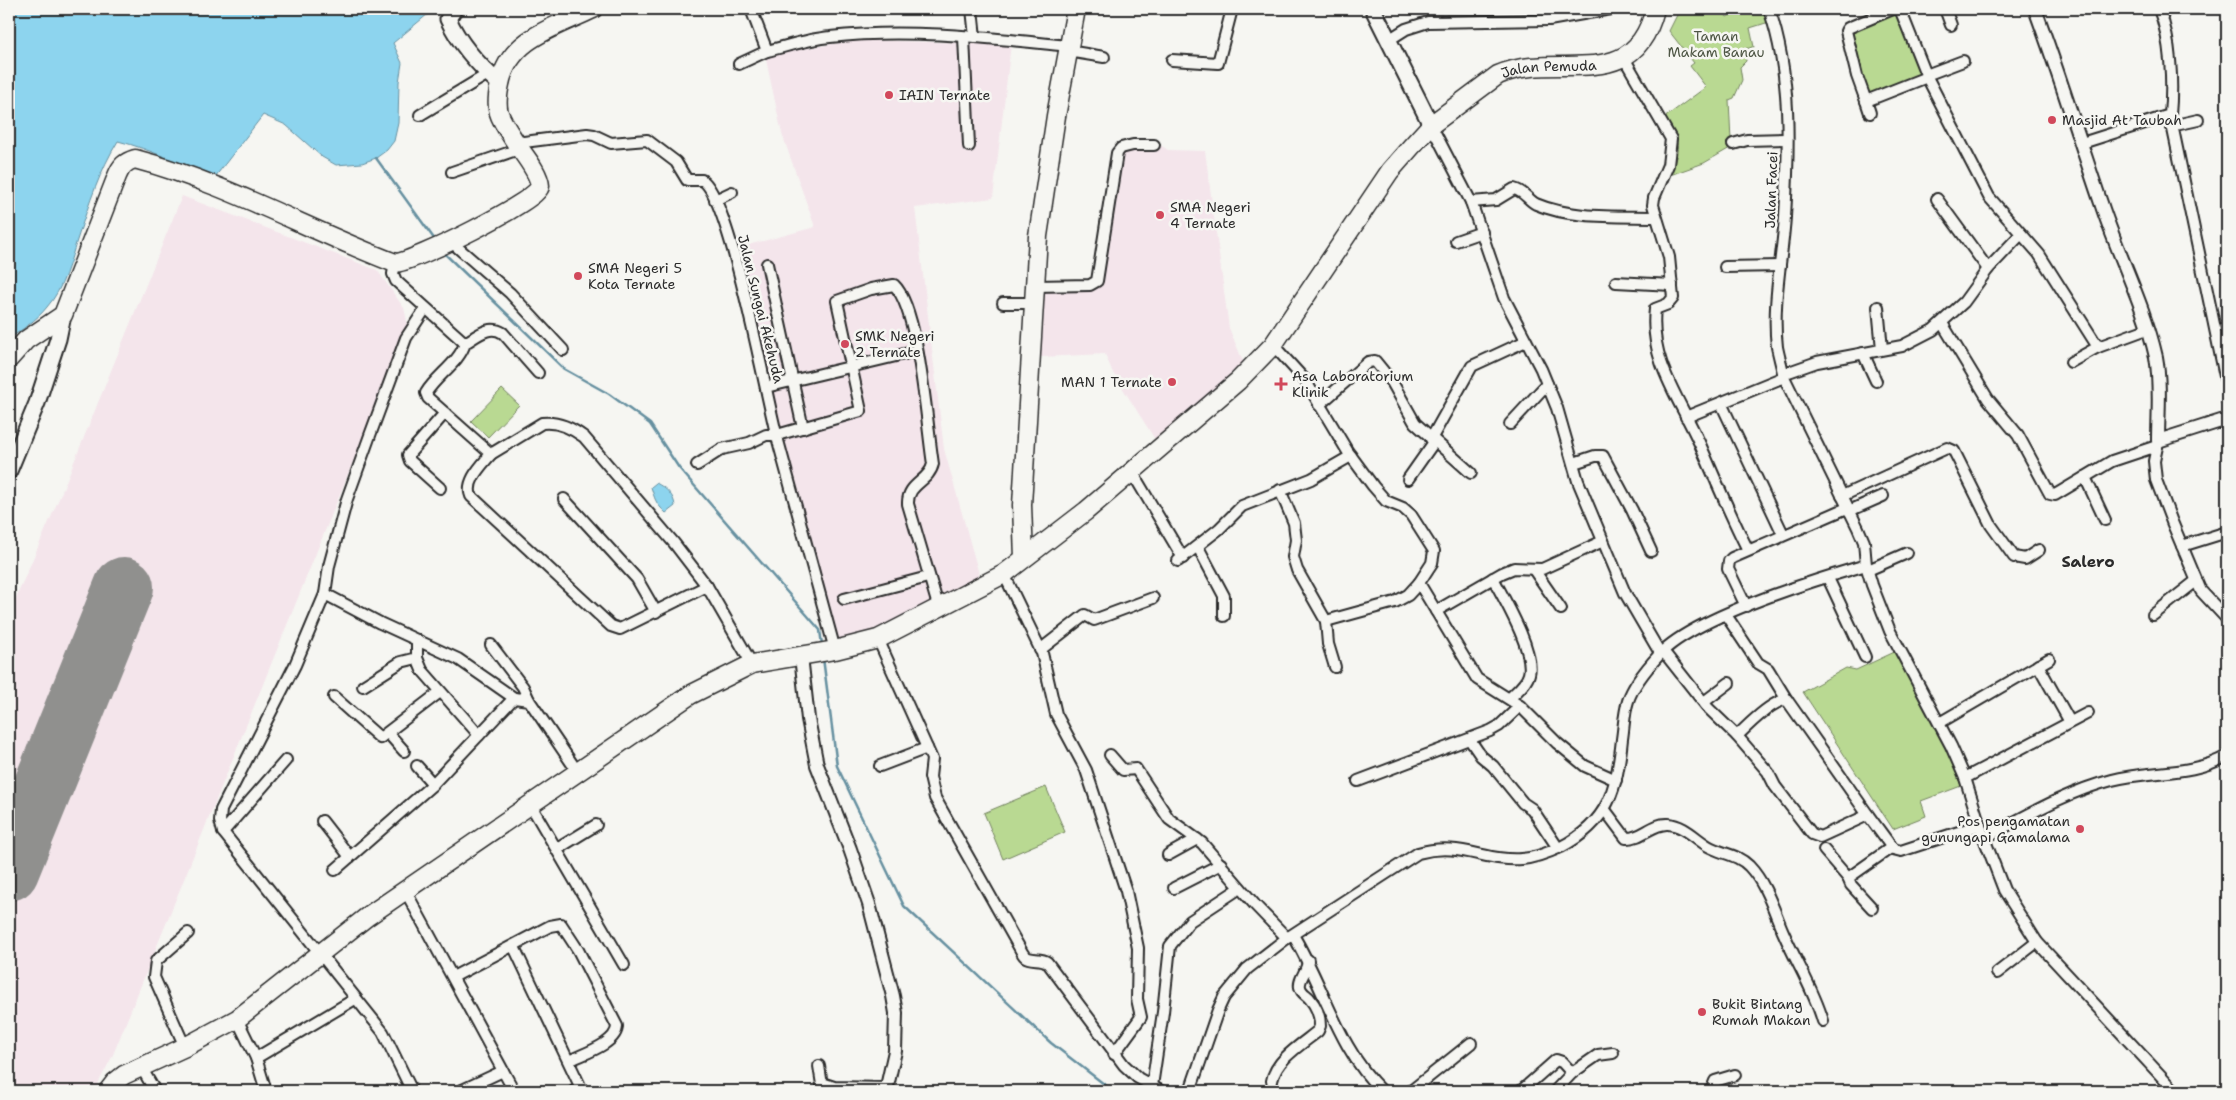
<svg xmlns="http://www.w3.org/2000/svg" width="2236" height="1100" font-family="'Shantell Sans',sans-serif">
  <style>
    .built { fill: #f4e5eb }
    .green { fill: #b9d992; stroke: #72825e }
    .water { fill: #8dd4ee; stroke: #6690a0 }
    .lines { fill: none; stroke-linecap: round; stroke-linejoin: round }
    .stream { stroke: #6690a0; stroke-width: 2.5 }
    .runway { stroke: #90908e; stroke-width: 60 }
    .minor-casing { stroke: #2b2b2b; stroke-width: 14 }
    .tertiary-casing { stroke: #2b2b2b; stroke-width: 16 }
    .secondary-casing { stroke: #2b2b2b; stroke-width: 19 }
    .trunk-casing { stroke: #2b2b2b; stroke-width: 21 }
    .minor { stroke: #f6f6f2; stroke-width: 10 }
    .tertiary { stroke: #f6f6f2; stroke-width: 12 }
    .secondary { stroke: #f6f6f2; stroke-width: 15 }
    .trunk { stroke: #f6f6f2; stroke-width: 18 }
    .poi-dot { fill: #d1495b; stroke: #f6f6f2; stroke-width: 2 }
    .labels { text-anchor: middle; stroke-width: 5; stroke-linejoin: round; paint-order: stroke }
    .park-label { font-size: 14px; fill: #4e5645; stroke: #f6f6f2 }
    .street-label { font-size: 14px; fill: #2b2b2b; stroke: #f6f6f2 }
    .poi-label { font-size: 14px; fill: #2b2b2b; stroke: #f6f6f2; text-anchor: start }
    .quarter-label { font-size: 16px; font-weight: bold; fill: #2b2b2b; stroke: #f6f6f2 }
  </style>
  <rect width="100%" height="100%" fill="#f6f6f2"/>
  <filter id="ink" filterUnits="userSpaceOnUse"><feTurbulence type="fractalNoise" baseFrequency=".02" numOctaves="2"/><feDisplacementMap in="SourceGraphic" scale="10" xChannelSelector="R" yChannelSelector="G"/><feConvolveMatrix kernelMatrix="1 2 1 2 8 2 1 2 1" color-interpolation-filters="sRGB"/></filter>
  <g filter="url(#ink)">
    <g class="built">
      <polygon points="858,40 1011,44 993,198 915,208 944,449 982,585 895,625 849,640 836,639 782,440 737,248 815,227 782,134 765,55"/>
      <polygon points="1119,143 1159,144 1168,150 1205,151 1229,328 1245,366 1156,441 1113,373 1105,354 1041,357 1042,281 1095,279"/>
      <polygon points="182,196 377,270 404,308 408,326 112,1057 94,1091 9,1091 9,614 61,494"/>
    </g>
    <g class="green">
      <path d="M 1680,9 L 1720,9 L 1727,17 L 1741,9 L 1764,9 L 1769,22 L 1750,28 L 1754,47 L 1744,49 L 1746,61 L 1740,67 L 1742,80 L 1734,98 L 1729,100 L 1731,140 L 1730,148 L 1704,163 L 1670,175 C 1680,147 1682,143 1664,118 L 1706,87 L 1690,66 L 1694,63 L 1669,31 Z"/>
      <polygon points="1896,13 1924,77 1867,99 1851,30"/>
      <polygon points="502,389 519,405 488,437 471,421"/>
      <polygon points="1901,649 1947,744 1961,786 1921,801 1926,816 1893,829 1803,692 1846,668 1856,670"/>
      <polygon points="1046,787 1065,832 1003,859 984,813"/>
    </g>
    <g class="water">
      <path d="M 9,9 L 434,9 L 393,43 L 402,63 L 399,82 L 398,123 L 394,141 L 387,150 L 376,158 L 362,163 L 336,165 L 322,157 L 286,125 L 263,115 L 215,177 C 183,166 151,149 118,141 C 100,170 89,204 78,237 C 70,261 64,288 47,307 C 37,320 21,330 9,339 Z"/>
      <path d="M 656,483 C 666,488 674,495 675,506 L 666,513 C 655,503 655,499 651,487 Z"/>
    </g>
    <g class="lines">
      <g class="stream">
        <polyline points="376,158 435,240"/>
        <polyline points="444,253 564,369 609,394 650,424 679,468 820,630 822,645"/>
        <polyline points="823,658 837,766 904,906 1051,1043 1113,1091"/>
      </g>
      <polyline class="runway" points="9,871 124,587"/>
      <g class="minor-casing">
        <g id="minor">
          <path d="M 751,9 L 767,51 C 788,46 808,39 830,37 C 909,28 990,38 1069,46"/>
          <polyline points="972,9 975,37"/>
          <path d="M 1769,9 C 1792,75 1789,148 1785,217 C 1782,260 1772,304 1777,347 C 1779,357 1782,367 1784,377 L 1858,528 L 1864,542 L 1866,565 L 1872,585 L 1890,631 L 1951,746 L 1965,778 L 1984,838 C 2026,816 2066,792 2112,780 C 2151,770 2191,776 2227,756"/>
          <polyline points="1893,9 1848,28 1846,31 1857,76 1866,101 1927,77"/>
          <polyline points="1900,9 1927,77 1989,197 2039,254 2098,347 2147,329"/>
          <polyline points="1945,9 1951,25"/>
          <polyline points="964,37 969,146"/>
          <polyline points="1387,41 1406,29 1428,22 1549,20 1611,9"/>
          <polyline points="1068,51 1104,57"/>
          <path d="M 1624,58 L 1671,139 L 1668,165 L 1654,198 L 1653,205 L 1669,257 L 1673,298 L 1668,304 L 1655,309 C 1649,360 1679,398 1699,442 C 1715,478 1730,515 1748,550"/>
          <polyline points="1172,60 1218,63 1232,9"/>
          <polyline points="739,64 767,51"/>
          <polyline points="1926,75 1963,61"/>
          <polyline points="1866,101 1870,113"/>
          <polyline points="420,115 488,74"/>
          <polyline points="2170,115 2227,386"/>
          <polyline points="1431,125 1471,202 1504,298 1541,369 1557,408 1578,481 1625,593 1660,653"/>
          <polyline points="2171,126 2198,120"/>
          <path d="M 516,143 L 587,134 L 594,135 L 611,143 L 647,140 L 676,162 L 687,180 L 702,180 C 730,196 766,397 777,437 C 796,508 816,579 835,650"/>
          <path d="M 2082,143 L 2170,115 C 2173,82 2171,40 2159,9"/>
          <polyline points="1733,144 1747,140 1786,139"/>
          <polyline points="452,172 519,149"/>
          <polyline points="1937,199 1988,269"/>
          <polyline points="715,200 732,192"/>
          <path d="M 1471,202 L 1496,200 L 1514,189 C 1524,191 1528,200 1536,204 C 1571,219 1618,216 1656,217"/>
          <polyline points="449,240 510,293 563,350"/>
          <polyline points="1456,241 1482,232"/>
          <path d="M 395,263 L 393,274 L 396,281 L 465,343 C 460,362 436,376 426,393 L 428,398 L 491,454 L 542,423 C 558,421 572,428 584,437 L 674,543 L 707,586 L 752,664"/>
          <polyline points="767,264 803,428"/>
          <polyline points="1725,267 1780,266"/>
          <polyline points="1616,282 1672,285"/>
          <polyline points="1035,286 1090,285 1097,281 1117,153 1121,148 1133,145 1154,145"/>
          <polyline points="1003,303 1034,303"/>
          <polyline points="1878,307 1882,349"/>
          <polyline points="1942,323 1988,399 2018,435 2050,494 2055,495 2112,461 2157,446"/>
          <path d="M 465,343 C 477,336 489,324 503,333 L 538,373"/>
          <polyline points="1273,345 1305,380 1348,452 1373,486 1386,501 1403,508 1411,515 1434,551 1432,563 1419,583 1408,595 1395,602 1326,621 1297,570 1293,557 1296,540 1294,523 1280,490"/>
          <polyline points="1863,353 1876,381"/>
          <polyline points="2071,362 2098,347"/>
          <polyline points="1783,374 1817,362 1902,346 1933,330 1964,302 1988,269 2021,234"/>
          <polyline points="766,387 917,351"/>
          <polyline points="2227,388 2227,401"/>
          <polyline points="1721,403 1783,534"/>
          <polyline points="1319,405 1368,362 1375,361 1392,382 1415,423 1471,473"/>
          <polyline points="1686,417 1784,377"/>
          <polyline points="1510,424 1547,384"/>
          <polyline points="1431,439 1472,366 1526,341"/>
          <polyline points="2158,442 2154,461 2156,480 2172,522 2201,591 2227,619"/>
          <path d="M 491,454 C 482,465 465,481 471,496 L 611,626 L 620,629 L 707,586"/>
          <polyline points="1574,463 1595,456 1603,456 1632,510 1651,551"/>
          <path d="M 697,465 L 722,449 L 749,443 L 766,435 L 777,435 L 861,411 L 837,301 L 871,289 L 894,285 C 919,308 927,427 933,464 C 929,482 907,483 908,504 L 939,609"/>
          <polyline points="1132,472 1183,558"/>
          <polyline points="2085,477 2105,520"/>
          <polyline points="1408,479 1434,442"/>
          <polyline points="440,488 410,461 408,455 445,413"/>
          <polyline points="1842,496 1947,448 1954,451 1991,525 2014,557 2025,559 2039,550"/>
          <polyline points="564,499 637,579 656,612"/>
          <polyline points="1849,511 1883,496"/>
          <polyline points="2182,546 2227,532"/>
          <polyline points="1198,547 1224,596 1224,616"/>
          <polyline points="1178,561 1219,529 1242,506 1311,479 1351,456"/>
          <polyline points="1534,570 1561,609"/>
          <polyline points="1868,570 1907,553"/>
          <polyline points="1004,574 1042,653 1056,714 1086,770 1126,891 1138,948 1137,999 1141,1017 1114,1054"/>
          <path d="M 1493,578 C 1504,599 1535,651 1529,674 C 1527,683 1516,692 1510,698"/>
          <polyline points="1828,578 1865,657"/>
          <polyline points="1419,583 1477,679 1520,706 1557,743 1585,766 1616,780"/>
          <polyline points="325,594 380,623 458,659 514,698 529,700 577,771"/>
          <polyline points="844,599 928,577"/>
          <polyline points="1746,606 1728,569 1729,561 1732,558 1847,508"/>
          <polyline points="1436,611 1502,573 1514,568 1542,569 1603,541"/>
          <polyline points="1726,615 1758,663 1768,669 1787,700"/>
          <polyline points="2153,615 2196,581"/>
          <polyline points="1326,621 1328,644 1335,667"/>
          <path d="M 878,639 L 932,759 L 930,777 L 935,798 L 1023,954 C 1028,962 1040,957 1047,962 L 1124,1065 L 1138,1078 L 1161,1091"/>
          <polyline points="417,640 417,658 422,670 479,735"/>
          <polyline points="491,645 523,687 529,700"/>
          <polyline points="1040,650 1085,615 1094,620 1153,598"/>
          <polyline points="1663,651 1708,708 1737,736 1768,772 1775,786 1812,834 1820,837 1868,815 1893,849 1901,851 1980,825"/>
          <polyline points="2038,665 2070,722"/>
          <polyline points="363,686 401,662 417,658"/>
          <polyline points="334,697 380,738 440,692"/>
          <polyline points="1704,702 1729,683"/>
          <polyline points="1941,722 2049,659"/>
          <polyline points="388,733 404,751"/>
          <path d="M 1737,736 C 1747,726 1774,699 1787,700 L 1868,815"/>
          <polyline points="1470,740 1481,756 1493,766 1523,803 1532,809 1558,848"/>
          <polyline points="1110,755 1123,770 1136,769 1169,819 1202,843 1255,905 1287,938"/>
          <polyline points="417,766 433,784"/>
          <polyline points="880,766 927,748"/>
          <polyline points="1965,778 2088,713"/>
          <polyline points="1358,781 1490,731 1499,726 1520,706"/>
          <polyline points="530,804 624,965"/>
          <path d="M 1605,810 L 1626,838 C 1642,839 1652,823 1668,824 C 1684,825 1696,839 1708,846 C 1722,854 1737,854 1749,866 C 1767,885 1774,912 1784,934 C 1797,964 1814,990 1823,1021"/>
          <polyline points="322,821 350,857"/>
          <polyline points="223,832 286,760"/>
          <polyline points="1984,838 2004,890 2037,942 2175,1091"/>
          <polyline points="557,849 596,825"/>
          <polyline points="1824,850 1848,878"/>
          <polyline points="1168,855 1197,839"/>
          <polyline points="335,870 431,786 514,698"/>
          <polyline points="1174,888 1221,864"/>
          <polyline points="405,890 514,1091"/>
          <polyline points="1872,908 1851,885 1848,878 1892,847"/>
          <path d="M 1293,935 C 1324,986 1338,1049 1382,1091"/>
          <polyline points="514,947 581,1088 574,1091"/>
          <polyline points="1997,973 2037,942"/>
          <path d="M 453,977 L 550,926 L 561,924 L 578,950 L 617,1026 C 617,1044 582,1054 569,1061"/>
          <polyline points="237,1019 256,1058 266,1091"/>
          <polyline points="185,1047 154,977 156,961 188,933"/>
          <polyline points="256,1058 355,999"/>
          <polyline points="819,1066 823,1091"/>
          <polyline points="141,1067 155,1091"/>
          <path d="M 1272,1081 C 1276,1059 1302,1044 1318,1031 L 1320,1026 C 1320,1016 1317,1007 1310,999 C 1307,995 1301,993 1300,987 C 1298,979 1308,971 1308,960"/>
          <polyline points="822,1083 834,1087 886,1088"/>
          <polyline points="1152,1086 1163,1012 1170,946 1190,921 1240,888"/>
          <polyline points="412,1091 383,1032 223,832 220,821 221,810 295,665 325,594 329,566 347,499 369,438 406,338 425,309"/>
          <polyline points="460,1091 503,1071"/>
          <path d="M 1190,1091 L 1218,1010 L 1224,997 L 1247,969 L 1287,938 L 1418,853 C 1460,841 1485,862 1522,859 C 1535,858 1550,852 1561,847 C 1609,822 1617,789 1622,739 C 1624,726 1624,713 1628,701 C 1633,685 1648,667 1659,655 C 1693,617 1815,580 1866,565"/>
          <polyline points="1411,1091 1471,1043"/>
          <polyline points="1521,1091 1556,1060 1562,1062 1572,1073"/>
          <polyline points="1555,1091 1572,1073 1598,1055 1613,1053"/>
          <polyline points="1711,1091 1715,1081 1735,1075"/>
        </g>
      </g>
      <g class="tertiary-casing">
        <g id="tertiary">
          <path d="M 2035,9 C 2059,73 2079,139 2101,203 C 2118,255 2144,304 2156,357 C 2161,384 2158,414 2158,441 L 2227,419"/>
          <polyline points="801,656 808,719 817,765 850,849 869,904 893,996 896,1013 895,1051 886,1091"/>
        </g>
      </g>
      <g class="secondary-casing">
        <g id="secondary">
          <path d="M 454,9 L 448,19 C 460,45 478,65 500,84"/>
          <polyline points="1373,9 1431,125"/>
          <polyline points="9,471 37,403 58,339 63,315"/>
        </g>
      </g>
      <g class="trunk-casing">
        <g id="trunk">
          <path d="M 9,359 L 26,340 L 63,315 L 117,176 C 121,166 125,162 135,159 C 226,183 308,230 395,263 C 412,263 540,200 540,186 C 539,171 521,152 514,140 C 499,117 494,111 500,84 C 509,38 556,27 593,9"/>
          <polyline points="1024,558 1022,505 1038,236 1056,116 1076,9"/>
          <path id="s1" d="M 108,1091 L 115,1082 L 124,1075 L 185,1047 L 237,1019 L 368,916 L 690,695 L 752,664 L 835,650 L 878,639 L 1004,574 L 1086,511 L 1238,381 L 1273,345 L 1390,171 L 1411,147 L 1431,125 L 1498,75 C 1558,49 1633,97 1655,9"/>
        </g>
      </g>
      <use href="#minor" class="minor"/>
      <use href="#tertiary" class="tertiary"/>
      <use href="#secondary" class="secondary"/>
      <use href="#trunk" class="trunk"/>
    </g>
  </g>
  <g class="poi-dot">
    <circle cx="889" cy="95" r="5"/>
    <circle cx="2052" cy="120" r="5"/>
    <circle cx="1160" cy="215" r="5"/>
    <circle cx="578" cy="276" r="5"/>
    <circle cx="845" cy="344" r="5"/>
    <circle cx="1172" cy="382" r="5"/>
    <path d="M1278.5 376.5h5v5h5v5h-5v5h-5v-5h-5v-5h5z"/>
    <circle cx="2080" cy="829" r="5"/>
    <circle cx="1702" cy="1012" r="5"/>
  </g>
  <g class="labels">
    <g class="park-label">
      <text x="1716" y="41">Taman<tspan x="1716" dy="16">Makam Banau</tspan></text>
    </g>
    <g class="street-label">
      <text dy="5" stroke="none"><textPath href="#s1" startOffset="1806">Jalan Pemuda</textPath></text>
      <text transform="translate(1771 190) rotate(-88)" y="5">Jalan Facei</text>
      <text transform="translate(761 309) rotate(76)" y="5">Jalan Sungai Akehuda</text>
    </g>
    <g class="poi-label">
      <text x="899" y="100">IAIN Ternate</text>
      <text x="2062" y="125">Masjid At Taubah</text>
      <text x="1170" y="212">SMA Negeri<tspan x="1170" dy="16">4 Ternate</tspan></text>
      <text x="588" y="273">SMA Negeri 5<tspan x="588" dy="16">Kota Ternate</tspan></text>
      <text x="855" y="341">SMK Negeri<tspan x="855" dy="16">2 Ternate</tspan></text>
      <text x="1292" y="381">Asa Laboratorium<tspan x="1292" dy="16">Klinik</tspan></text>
      <text x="1162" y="387" text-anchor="end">MAN 1 Ternate</text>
      <text x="2070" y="826" text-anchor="end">Pos pengamatan<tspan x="2070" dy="16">gunungapi Gamalama</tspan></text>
      <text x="1712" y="1009">Bukit Bintang<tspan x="1712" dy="16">Rumah Makan</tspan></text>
    </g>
    <g class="quarter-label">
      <text x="2088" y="567">Salero</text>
    </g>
  </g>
  <rect width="2236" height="1100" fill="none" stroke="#f6f6f2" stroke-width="30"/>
  <rect x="15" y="15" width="2206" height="1070" fill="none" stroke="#2b2b2b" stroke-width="2" filter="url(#ink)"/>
</svg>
